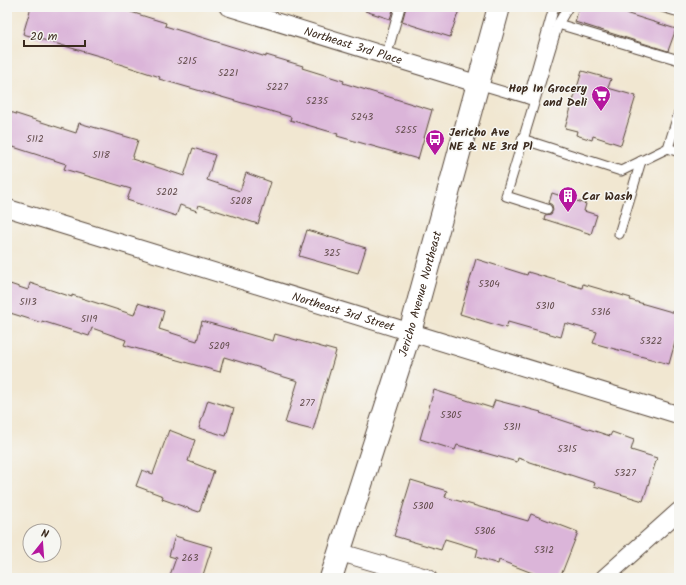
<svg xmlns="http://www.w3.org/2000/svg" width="686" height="585" font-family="Kalam,sans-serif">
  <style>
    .building { fill: #dbb5d9 }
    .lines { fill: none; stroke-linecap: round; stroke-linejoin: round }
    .lane-casing { stroke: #564639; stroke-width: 11 }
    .street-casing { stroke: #564639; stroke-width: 19 }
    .secondary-casing { stroke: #564639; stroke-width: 24 }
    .lane { stroke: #fff; stroke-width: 9 }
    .street { stroke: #fff; stroke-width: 17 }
    .secondary { stroke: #fff; stroke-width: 22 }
    .labels { text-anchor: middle; stroke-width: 3; stroke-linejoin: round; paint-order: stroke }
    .number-label { font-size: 10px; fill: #634d4d }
    .street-label { font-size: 12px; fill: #3b2a1e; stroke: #f6f6f2 }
    .poi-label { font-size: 12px; font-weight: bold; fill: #3b2a1e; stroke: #f6f6f2; text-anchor: start }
  </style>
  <rect width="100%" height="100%" fill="#f6f6f2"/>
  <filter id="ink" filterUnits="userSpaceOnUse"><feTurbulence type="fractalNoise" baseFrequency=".025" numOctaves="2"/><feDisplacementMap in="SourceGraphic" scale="8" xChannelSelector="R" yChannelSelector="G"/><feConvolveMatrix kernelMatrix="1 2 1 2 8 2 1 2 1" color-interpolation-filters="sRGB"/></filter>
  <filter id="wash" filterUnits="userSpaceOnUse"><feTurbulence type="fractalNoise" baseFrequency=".012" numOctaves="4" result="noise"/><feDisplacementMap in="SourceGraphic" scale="16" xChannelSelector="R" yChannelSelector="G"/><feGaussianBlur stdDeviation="0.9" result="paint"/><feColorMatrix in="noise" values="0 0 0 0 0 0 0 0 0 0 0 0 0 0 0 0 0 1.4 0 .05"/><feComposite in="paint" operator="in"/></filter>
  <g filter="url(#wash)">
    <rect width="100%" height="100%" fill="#f1e7d1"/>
    <g id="blocks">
      <g class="building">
        <polygon points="31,7 115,7 166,23 165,26 266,57 266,55 303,66 302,68 344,81 343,83 432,110 418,159 337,136 338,134 290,120 291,117 159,79 160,77 113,62 113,60 23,34"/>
        <polygon points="366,7 394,7 390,19 365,11"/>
        <polygon points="406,7 460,7 450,37 402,22"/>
        <polygon points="579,7 606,7 676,29 668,51 575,22"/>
        <polygon points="582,71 611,79 608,88 636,96 621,145 593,136 592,140 576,135 577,131 565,128"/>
        <polygon points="7,111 76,133 79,123 138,140 132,159 184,176 193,148 215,155 207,180 240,191 246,173 271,182 258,224 199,205 197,211 180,205 176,216 127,200 131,189 64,169 66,164 7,145"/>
        <polygon points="552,193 586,204 584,211 597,215 591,234 544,219 545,215 551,214 553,210 552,205 549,203"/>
        <polygon points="307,230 366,248 358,273 299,256"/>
        <polygon points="476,259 527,275 528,272 582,288 583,284 631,298 630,300 679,314 679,328 669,364 593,343 597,332 565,323 561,337 508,322 506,328 460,314"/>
        <polygon points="7,283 28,290 30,283 72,297 72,295 134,315 138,303 164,311 159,329 197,341 202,321 273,341 275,334 336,351 313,430 285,423 298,381 264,371 264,369 224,357 220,372 124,345 126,340 92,328 89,336 42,321 42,323 7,312"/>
        <polygon points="434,390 492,408 495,400 541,412 540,413 610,436 612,432 634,440 631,450 657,458 643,501 594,486 595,483 518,458 517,462 457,445 455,450 420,439"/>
        <polygon points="208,400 234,408 226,436 199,428"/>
        <polygon points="169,430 195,440 188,461 214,471 199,512 162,499 163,496 136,486 142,470 153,474"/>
        <polygon points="411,480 447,491 445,497 528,521 531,514 578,532 560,578 545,578 499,560 498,564 476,557 478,549 445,539 441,550 394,536"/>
        <polygon points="175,536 212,547 202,578 169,578 176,558 169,556"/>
      </g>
    </g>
  </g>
  <g filter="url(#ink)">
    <use href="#blocks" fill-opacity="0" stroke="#564639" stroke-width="1"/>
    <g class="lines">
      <g class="lane-casing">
        <g id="lane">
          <polyline points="662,7 679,12"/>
          <polyline points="558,24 679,60"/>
          <polyline points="386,57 400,7"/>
          <polyline points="478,84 532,100"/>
          <polyline points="528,99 554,7"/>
          <polyline points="522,139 621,171 668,148 679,152"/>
          <polyline points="668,148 679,112"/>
          <polyline points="547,209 506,196 558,24 568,7"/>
          <polyline points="619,234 641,161"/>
        </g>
      </g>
      <g class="street-casing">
        <g id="street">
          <path id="s1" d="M 228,7 L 478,84"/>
          <path id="s2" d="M 7,208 L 679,415"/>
          <polyline points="339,552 428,578"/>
          <polyline points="604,578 679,511"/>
        </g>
      </g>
      <g class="secondary-casing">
        <g id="secondary">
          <path id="s3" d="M 331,578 L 410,332 L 499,7"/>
        </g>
      </g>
      <use href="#lane" class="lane"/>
      <use href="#street" class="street"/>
      <use href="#secondary" class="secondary"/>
    </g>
  </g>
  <defs>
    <g id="supermarket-pin" transform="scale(1)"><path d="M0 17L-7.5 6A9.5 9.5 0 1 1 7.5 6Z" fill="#b5179e" stroke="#f6f6f2"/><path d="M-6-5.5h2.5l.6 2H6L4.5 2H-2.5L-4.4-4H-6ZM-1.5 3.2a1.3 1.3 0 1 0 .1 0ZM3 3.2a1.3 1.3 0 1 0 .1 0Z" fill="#fff"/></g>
    <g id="bus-pin" transform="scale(1)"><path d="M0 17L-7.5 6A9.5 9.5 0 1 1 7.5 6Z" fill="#b5179e" stroke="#f6f6f2"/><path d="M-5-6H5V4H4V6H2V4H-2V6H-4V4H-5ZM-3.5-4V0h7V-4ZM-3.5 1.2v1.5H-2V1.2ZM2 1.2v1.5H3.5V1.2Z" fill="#fff"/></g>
    <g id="building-pin" transform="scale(1)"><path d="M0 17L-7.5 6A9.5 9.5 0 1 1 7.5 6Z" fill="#b5179e" stroke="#f6f6f2"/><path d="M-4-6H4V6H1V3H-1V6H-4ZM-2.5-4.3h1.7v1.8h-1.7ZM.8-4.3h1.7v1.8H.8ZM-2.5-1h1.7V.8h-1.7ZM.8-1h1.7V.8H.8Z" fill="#fff"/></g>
  </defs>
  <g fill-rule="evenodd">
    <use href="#supermarket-pin" x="601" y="95"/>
    <use href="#bus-pin" x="435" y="139"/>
    <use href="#building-pin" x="568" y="196"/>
  </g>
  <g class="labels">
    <g class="number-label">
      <text x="187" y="64">5215</text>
      <text x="228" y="76">5221</text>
      <text x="277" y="90">5227</text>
      <text x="317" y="104">5235</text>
      <text x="362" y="120">5243</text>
      <text x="406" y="133">5255</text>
      <text x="35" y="142">5112</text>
      <text x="101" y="158">5118</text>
      <text x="167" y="195">5202</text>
      <text x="241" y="204">5208</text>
      <text x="332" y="256">325</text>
      <text x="489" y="287">5304</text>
      <text x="28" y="305">5113</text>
      <text x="545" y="309">5310</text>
      <text x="601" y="315">5316</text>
      <text x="89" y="322">5119</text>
      <text x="651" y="344">5322</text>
      <text x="219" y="349">5209</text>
      <text x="307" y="406">277</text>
      <text x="451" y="418">5305</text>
      <text x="512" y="430">5311</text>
      <text x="567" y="452">5315</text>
      <text x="625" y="476">5327</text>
      <text x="423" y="509">5300</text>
      <text x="485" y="534">5306</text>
      <text x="544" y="553">5312</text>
      <text x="190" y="561">263</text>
    </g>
    <g class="street-label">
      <text dy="4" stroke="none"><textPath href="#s1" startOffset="131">Northeast 3rd Place</textPath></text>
      <text dy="4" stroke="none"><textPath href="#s3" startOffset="298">Jericho Avenue Northeast</textPath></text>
      <text dy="4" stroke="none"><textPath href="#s2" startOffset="352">Northeast 3rd Street</textPath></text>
    </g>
    <g class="poi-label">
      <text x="587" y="92" text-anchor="end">Hop In Grocery<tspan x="587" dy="14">and Deli</tspan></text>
      <text x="449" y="136">Jericho Ave<tspan x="449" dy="14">NE &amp; NE 3rd Pl</tspan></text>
      <text x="582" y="200">Car Wash</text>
    </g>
  </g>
  <rect width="686" height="585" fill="none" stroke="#f6f6f2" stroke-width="24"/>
  <g transform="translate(42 543) rotate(17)"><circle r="19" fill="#f6f6f2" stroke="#aba49d"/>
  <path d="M0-3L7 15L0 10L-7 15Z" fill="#b5179e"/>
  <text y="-6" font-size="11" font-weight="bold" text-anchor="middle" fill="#3b2a1e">N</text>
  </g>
  <path d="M24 40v6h61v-6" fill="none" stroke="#3b2a1e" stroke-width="2"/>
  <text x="30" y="40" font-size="12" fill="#3b2a1e" stroke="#f6f6f2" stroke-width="3" paint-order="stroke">20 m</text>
</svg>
